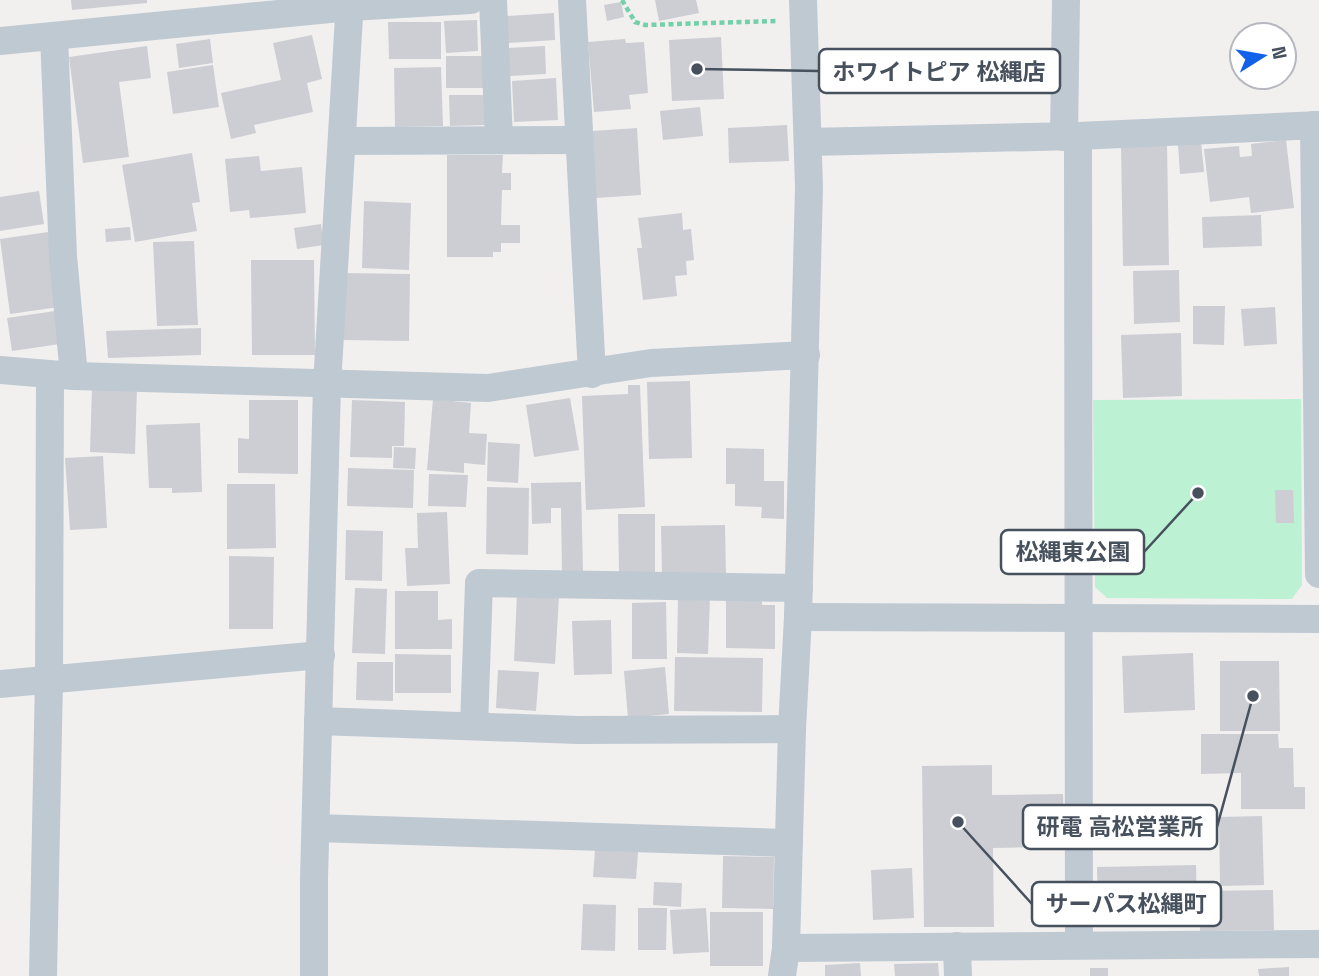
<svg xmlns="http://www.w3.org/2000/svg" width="1319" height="976" font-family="'Space Grotesk','Noto Sans JP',sans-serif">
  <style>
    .green { fill: #bcf1d4 }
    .building { fill: #ccced4 }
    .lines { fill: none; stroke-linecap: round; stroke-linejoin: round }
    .path { stroke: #73d0a9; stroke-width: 4.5; stroke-dasharray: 5 3.5; stroke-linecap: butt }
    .minor { stroke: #bfc9d2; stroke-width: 28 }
    .leader { fill: none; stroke: #47515e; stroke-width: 2.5 }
    .callout-dot { fill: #47515e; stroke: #fff; stroke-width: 2.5 }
    .callout { fill: #fff; stroke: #47515e; stroke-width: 2.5 }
    .callout-label { font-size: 23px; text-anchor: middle; font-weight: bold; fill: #47515e }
  </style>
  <rect width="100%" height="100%" fill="#f2efef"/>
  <polygon class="green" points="1301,399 1302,585 1292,599 1107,598 1095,587 1093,400"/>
  <g class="building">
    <polygon points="71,0 147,0 147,3 72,10"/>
    <polygon points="655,0 696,0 699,13 659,21"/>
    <polygon points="621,2 624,17 607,21 604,5"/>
    <polygon points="554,13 555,40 508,43 506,16"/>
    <polygon points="477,20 478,51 446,53 444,21"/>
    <polygon points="388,22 441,22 441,59 389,59"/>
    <polygon points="312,35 322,79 307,83 313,112 254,125 256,133 231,139 221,93 281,80 273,43"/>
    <polygon points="721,37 724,99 672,101 669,40"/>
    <polygon points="210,39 213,63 179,68 176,44"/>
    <polygon points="625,39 626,43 644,42 648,93 629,95 631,109 594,112 588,42"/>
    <polygon points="147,46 151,78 119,82 129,157 83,163 69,57"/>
    <polygon points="545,46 546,74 510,76 508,48"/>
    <polygon points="446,56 487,56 488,88 446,88"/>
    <polygon points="213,65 219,107 173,114 167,72"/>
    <polygon points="441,67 443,126 395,127 394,68"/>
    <polygon points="556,78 558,120 514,122 512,81"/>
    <polygon points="449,95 486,95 486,125 450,126"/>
    <polygon points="700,107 703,136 663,140 660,111"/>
    <polygon points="787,125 789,161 729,163 728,128"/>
    <polygon points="637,128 641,195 596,198 592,131"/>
    <polygon points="1286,140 1294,208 1251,213 1249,197 1210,202 1204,149 1239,146 1240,157 1252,156 1251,144"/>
    <polygon points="1201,142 1204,172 1180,174 1178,144"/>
    <polygon points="1167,144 1169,265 1123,266 1121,145"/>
    <polygon points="192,153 200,202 192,203 197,231 135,242 122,165"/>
    <polygon points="447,155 503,155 502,173 511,173 511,190 502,190 501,225 520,225 520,243 501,243 501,252 493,252 493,257 447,257"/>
    <polygon points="259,156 261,171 302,167 306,213 250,218 249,210 230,212 225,159"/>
    <polygon points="39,191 44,224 0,231 0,197"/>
    <polygon points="364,201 411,203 409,270 362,268"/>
    <polygon points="682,213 683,230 691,229 694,260 686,261 687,275 675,276 677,296 643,300 637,248 642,248 638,218"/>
    <polygon points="1261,215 1262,246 1203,248 1202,217"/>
    <polygon points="321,224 324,245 297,249 294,228"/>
    <polygon points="130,227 131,240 106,242 105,229"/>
    <polygon points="48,232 59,307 10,314 0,239"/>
    <polygon points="194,241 198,325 157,326 153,242"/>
    <polygon points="251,260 314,260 315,355 252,355"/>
    <polygon points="1179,270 1180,322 1134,324 1133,271"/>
    <polygon points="344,273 410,274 409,341 343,340"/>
    <polygon points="1193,306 1225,306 1224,345 1193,344"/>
    <polygon points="1275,307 1277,344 1244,346 1241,309"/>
    <polygon points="55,311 60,344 12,351 7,318"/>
    <polygon points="201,328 201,355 108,358 106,331"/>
    <polygon points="1181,333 1182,396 1123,398 1121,335"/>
    <polygon points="690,381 692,458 649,459 647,382"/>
    <polygon points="628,385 640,385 645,507 586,510 582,396 628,394"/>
    <polygon points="92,387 137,388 135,454 90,452"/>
    <polygon points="570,398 579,450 534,457 526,405"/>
    <polygon points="433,399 471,403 469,433 487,434 485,465 464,463 464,473 427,470"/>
    <polygon points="249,400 298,400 298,474 238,473 238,438 249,439"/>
    <polygon points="352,400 405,402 404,446 392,446 392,458 350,457"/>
    <polygon points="200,423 202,492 172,493 172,488 149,488 146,425"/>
    <polygon points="488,442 520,444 518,483 487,481"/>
    <polygon points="394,447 416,448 415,469 393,468"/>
    <polygon points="726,448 764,449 764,481 784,481 784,519 761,518 762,507 735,506 735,484 726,484"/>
    <polygon points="103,456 107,528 70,530 65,458"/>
    <polygon points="348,468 414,470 413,508 347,506"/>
    <polygon points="429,474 468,475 466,507 428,506"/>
    <polygon points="581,482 583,572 562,572 561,508 551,508 551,523 532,524 531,483"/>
    <polygon points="227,484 275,484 276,548 227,549"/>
    <polygon points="487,487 529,488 528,555 486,554"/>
    <polygon points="1275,490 1293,490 1294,523 1276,523"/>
    <polygon points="447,512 450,584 407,586 405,548 418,548 417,513"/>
    <polygon points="618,514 655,514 655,573 619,573"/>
    <polygon points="725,525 726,574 662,574 661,526"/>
    <polygon points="346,530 383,531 382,581 345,580"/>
    <polygon points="229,556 274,557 273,629 229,629"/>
    <polygon points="355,588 387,589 385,654 352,653"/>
    <polygon points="395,591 438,591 438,620 452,619 452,649 395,649"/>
    <polygon points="517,594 559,597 555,664 514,661"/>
    <polygon points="678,596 710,597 708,654 677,653"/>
    <polygon points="726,596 762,596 762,605 775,605 775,649 726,648"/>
    <polygon points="666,602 667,659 632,659 632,603"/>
    <polygon points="611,620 612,674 574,675 572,621"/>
    <polygon points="1193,653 1195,710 1124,713 1122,656"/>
    <polygon points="395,654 451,655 451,693 395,693"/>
    <polygon points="675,657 763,658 762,712 674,711"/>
    <polygon points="1220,661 1279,661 1280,731 1220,731"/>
    <polygon points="357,662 393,662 393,701 356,700"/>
    <polygon points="665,667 669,714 628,718 624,671"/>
    <polygon points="498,670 539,672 536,711 496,708"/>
    <polygon points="1201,734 1278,734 1279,748 1293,748 1294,787 1305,787 1305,809 1241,809 1241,773 1201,774"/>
    <polygon points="992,765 992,795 1063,794 1064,833 1041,833 1041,847 993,848 994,927 924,927 922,766"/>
    <polygon points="1262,816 1264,885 1220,886 1219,817"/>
    <polygon points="595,850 638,852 636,879 593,877"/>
    <polygon points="723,856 774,857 773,909 722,908"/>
    <polygon points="1196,865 1197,906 1098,908 1097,867"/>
    <polygon points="912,868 914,918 873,920 871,870"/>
    <polygon points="654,882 682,883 681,907 653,905"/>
    <polygon points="1273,890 1274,930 1200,931 1199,891"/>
    <polygon points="583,904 616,905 615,951 581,950"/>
    <polygon points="638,908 667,908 666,950 638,950"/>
    <polygon points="706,908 709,952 673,954 670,910"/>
    <rect x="710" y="912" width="53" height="54"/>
    <polygon points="860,963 861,976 825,976 825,965"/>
    <polygon points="938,963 939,976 895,976 894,964"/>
    <polygon points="1289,967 1289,976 1259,976 1258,969"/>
    <rect x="1090" y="968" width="18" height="8"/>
  </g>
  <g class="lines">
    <polyline class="path" points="622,0 635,22 645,25 776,21"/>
    <g class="minor">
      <polyline points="493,0 499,140"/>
      <polyline points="572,0 592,374"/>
      <polyline points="54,36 63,256 74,376"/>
      <polyline points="0,41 350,7 471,0"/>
      <polyline points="1314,125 1319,574"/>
      <polyline points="1078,136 1079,944"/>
      <polyline points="1064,137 1066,0"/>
      <polyline points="343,141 578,140"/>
      <polyline points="808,142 1078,136 1319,125"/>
      <polyline points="0,370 74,376 488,388 651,363 806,355"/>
      <polyline points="798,617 1319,619"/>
      <polyline points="0,684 321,655"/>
      <polyline points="318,721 578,730 792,729"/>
      <polyline points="474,726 479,583 799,588"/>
      <polyline points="316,828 789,843"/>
      <polyline points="957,946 958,976"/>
      <polyline points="786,948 1319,944"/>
      <polyline points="43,976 49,679 50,375"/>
      <polyline points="314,976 314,879 327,385 350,0"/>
      <polyline points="782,976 786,948 792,729 798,617 809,187 803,0"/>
    </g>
  </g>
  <path class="leader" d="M697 69L819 71M1198 493L1144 552M1253 696L1217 827M958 822L1032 904"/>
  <g class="callout-dot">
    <circle cx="697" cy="69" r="7"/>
    <circle cx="1198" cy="493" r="7"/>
    <circle cx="1253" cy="696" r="7"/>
    <circle cx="958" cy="822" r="7"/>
  </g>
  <g class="callout">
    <rect x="819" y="49" width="241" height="44" rx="7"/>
    <rect x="1001" y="530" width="143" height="44" rx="7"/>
    <rect x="1023" y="805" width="194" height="44" rx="7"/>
    <rect x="1032" y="882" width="189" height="44" rx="7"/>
  </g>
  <g class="callout-label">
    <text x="939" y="80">ホワイトピア 松縄店</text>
    <text x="1073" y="560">松縄東公園</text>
    <text x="1120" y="835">研電 高松営業所</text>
    <text x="1126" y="912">サーパス松縄町</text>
  </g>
  <g transform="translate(1263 56) rotate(79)"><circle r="33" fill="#ffffff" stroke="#b5b9bf" stroke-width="2"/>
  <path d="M0-5L12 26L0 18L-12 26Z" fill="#1261e9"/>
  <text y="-10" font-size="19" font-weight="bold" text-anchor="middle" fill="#47515e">N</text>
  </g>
</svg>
